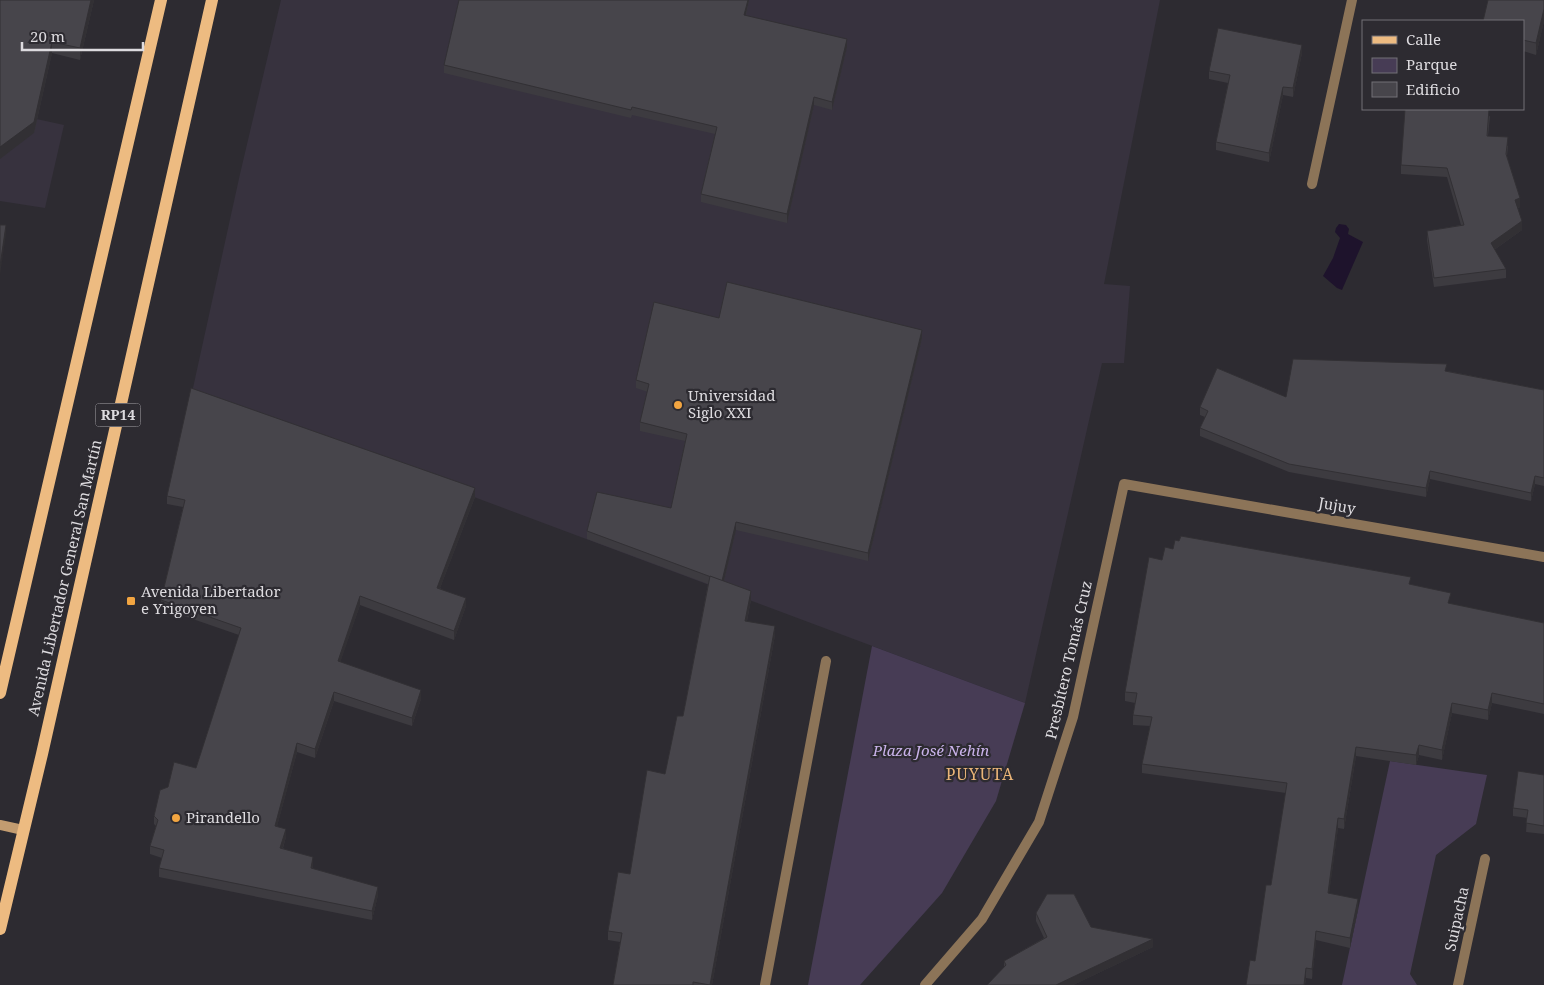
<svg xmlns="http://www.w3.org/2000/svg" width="1544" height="985" font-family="'Noto Serif',serif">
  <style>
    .built { fill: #37323e }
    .green { fill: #473c55 }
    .water { fill: #1e132c }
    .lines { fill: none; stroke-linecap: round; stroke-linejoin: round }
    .minor { stroke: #8c7458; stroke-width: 10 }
    .secondary { stroke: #c39c70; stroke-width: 10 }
    .primary { stroke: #edbb81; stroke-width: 12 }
    .wall { fill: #3d3b40 }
    .shaded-wall { fill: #323034 }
    .building { fill: #47454b; stroke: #323034 }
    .poi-dot { fill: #f2a541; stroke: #2d2b31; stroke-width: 2 }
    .labels { text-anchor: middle; stroke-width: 4.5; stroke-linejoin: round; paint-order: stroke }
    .shield { fill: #2d2b31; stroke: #a8a6ab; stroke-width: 1 }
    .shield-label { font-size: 14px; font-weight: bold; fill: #dddbdf }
    .poi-label { font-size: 15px; fill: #dddbdf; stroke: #2d2b31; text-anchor: start }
    .street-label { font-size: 15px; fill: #dddbdf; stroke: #2d2b31 }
    .park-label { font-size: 15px; font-style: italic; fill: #cab3eb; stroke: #2d2b31 }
    .neighbourhood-label { font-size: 16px; letter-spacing: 1px; fill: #ebb578; stroke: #2d2b31 }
  </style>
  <rect width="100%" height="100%" fill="#2d2b31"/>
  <g class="built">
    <polygon points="281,0 1160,0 1104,284 1130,286 1124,363 1102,363 1025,703 474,497 191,397 240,174"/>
    <polygon points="0,111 64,125 45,208 0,201"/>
  </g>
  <g class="green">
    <polygon points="872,646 1025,703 996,801 942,893 860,985 808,985"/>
    <polygon points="1390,761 1487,775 1476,824 1436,855 1410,974 1417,985 1342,985"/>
  </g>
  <polygon class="water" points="1339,224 1346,225 1349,229 1348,234 1363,242 1342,290 1337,288 1323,276 1333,258 1340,238 1335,232 1336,228"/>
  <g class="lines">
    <g class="minor">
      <polyline points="1312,184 1352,0"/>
      <polyline points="765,985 826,661"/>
      <polyline points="925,985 982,919 1039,822 1073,717 1124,484 1544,557"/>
      <polyline points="1458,985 1485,859"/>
    </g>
    <polyline class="secondary" points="0,825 23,830"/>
    <g class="primary">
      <polyline points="0,693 161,0"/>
      <polyline points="0,929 42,754 212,0"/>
    </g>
  </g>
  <g class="wall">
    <polygon points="0,0 94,0 80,60 52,53 34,133"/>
    <polygon points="459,0 749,0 746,16 847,47 832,110 814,105 787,223 701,202 701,194 715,134 632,115 631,118 444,73 444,65"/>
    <polygon points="1544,0 1544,21 1536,55 1523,51 1523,21"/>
    <polygon points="1302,53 1293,97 1283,95 1269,162 1216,150 1216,142 1228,83 1209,79 1209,71"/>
    <polygon points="1490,116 1488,136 1508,146 1507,156 1520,207 1518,208 1522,230 1494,250 1506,269 1506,278 1434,287 1427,240 1427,231 1461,225 1447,177 1401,174 1401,165"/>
    <polygon points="719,318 922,338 868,561 736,530 724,581 751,600 747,621 775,635 712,985 613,985 620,942 608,940 608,931 630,874 665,774 683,716 708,584 587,539 587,531 671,508 685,441 640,431 640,422 648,392 636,388 636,380"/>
    <polygon points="1447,371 1544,390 1544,486 1535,484 1531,501 1430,479 1426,497 1289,472 1200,436 1200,428 1205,417 1200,415 1200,407 1286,397"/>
    <polygon points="167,496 475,497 440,588 466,606 454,640 360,605 340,662 421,699 412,726 334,701 315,758 297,752 277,826 286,837 283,848 313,866 313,869 378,895 372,920 159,877 159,868 162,858 150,854 150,846 156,826 154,824 154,816 168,787 196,768 239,635 161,608 161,600 183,507 167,504"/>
    <polygon points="1162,560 1411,584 1450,604 1544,623 1544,714 1492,703 1488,720 1452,713 1442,760 1419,755 1416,765 1356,756 1344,829 1338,828 1329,893 1358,909 1350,948 1316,940 1312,979 1306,978 1305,985 1246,985 1255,961 1271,885 1286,793 1142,773 1142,764 1150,726 1133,725 1133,715 1135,703 1125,701 1125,692"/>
    <polygon points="1544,775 1544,834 1526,832 1527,818 1513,816 1513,808"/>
    <polygon points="1036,913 1091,927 1153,947 1073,985 987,985 1004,968 1004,961 1044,938 1036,921"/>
  </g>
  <g class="shaded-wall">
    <polygon points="91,0 94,0 80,60 80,48"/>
    <polygon points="748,0 749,0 744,23 744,15"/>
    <polygon points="1544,9 1544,21 1536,55 1536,43"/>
    <polygon points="847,39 847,47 832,110 832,102"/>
    <polygon points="52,42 52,53 34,133 0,159 0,147"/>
    <polygon points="1302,45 1302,53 1293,97 1293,88"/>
    <polygon points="1283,87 1283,95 1269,162 1269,153"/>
    <polygon points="814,97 814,105 787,223 787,214"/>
    <polygon points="1520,198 1520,207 1515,209 1515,200"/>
    <polygon points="1522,221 1522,230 1491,252 1491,243"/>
    <polygon points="6,225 6,234 0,275 0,266"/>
    <polygon points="922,330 922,338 868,561 868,553"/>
    <polygon points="1430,471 1430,479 1426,497 1426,488"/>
    <polygon points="1535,476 1535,484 1531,501 1531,493"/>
    <polygon points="475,488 475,497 437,596 437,588"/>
    <polygon points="736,522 736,530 722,589 722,581"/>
    <polygon points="751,591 751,600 745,630 745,621"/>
    <polygon points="360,596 360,605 338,669 338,661"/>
    <polygon points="466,598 466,606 454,640 454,631"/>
    <polygon points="775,626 775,635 712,985 710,985"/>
    <polygon points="421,690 421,699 412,726 412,718"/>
    <polygon points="334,692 334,701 315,758 315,749"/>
    <polygon points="1492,693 1492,703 1488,720 1488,710"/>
    <polygon points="1452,703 1452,713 1442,760 1442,750"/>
    <polygon points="297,743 297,752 275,834 275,826"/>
    <polygon points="1419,745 1419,755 1416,765 1416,755"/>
    <polygon points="1356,747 1356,756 1344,829 1344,819"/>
    <polygon points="1338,818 1338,828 1328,903 1328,893"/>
    <polygon points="286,829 286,837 280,856 280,848"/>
    <polygon points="313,857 313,866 311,877 311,868"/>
    <polygon points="378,887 378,895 372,920 372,911"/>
    <polygon points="1358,899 1358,909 1350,948 1350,938"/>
    <polygon points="1316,931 1316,940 1312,979 1312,969"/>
    <polygon points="1153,939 1153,947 1073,985 1056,985"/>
    <polygon points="1306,968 1306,978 1305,985 1304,985"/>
  </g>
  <g class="building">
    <polygon points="0,0 91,0 80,48 52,42 34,122 0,147"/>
    <polygon points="459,0 748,0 744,15 847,39 832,102 814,97 787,214 701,194 717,127 632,107 631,110 444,65"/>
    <polygon points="1488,0 1544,0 1544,9 1536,43 1523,40 1523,21 1483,21"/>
    <polygon points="1218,28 1302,45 1293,88 1283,87 1269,153 1216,142 1230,75 1209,71"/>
    <polygon points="1405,109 1489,109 1487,136 1508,137 1506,154 1520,198 1515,200 1522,221 1491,243 1506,269 1434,278 1427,231 1464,225 1447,168 1401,165"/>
    <polygon points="0,225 6,225 0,266"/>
    <polygon points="727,282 922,330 868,553 736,522 722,581 587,531 597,492 671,508 687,434 640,422 649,384 636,380 654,302 719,318"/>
    <polygon points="1293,359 1447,364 1445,371 1544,390 1544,478 1535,476 1531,493 1430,471 1426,488 1289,464 1200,428 1208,411 1200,407 1217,368 1286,397"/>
    <polygon points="191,388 475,488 437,588 466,598 454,631 360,596 338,661 421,690 412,718 334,692 315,749 297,743 275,826 286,829 280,848 313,857 311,868 378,887 372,911 159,868 164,850 150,846 158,820 154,816 160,790 168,787 174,762 196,768 241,628 161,600 185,500 167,496"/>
    <polygon points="1181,536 1411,577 1409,584 1451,593 1448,603 1544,623 1544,704 1492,693 1488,710 1452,703 1442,750 1419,745 1416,755 1356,747 1344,819 1338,818 1328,893 1358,899 1350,938 1316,931 1312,969 1306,968 1304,985 1246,985 1250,960 1255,961 1266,885 1271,885 1287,783 1142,764 1152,717 1133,715 1137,693 1125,692 1149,557 1162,560 1165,547 1173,549 1175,540 1179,541"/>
    <polygon points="710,576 751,591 745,621 775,626 710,985 693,982 693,985 613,985 622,933 608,931 618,872 630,874 647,770 665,774 677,716 683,716"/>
    <polygon points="1518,771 1544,775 1544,826 1526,823 1528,810 1513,808"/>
    <polygon points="1047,894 1074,894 1091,927 1153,939 1056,985 987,985 1006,965 1004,961 1047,937 1036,913"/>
  </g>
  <g class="poi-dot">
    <circle cx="678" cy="405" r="5"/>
    <rect x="126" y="596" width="10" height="10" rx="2.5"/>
    <circle cx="176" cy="818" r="5"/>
  </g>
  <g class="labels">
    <rect class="shield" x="95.5" y="403.5" width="45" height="23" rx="4"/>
    <g class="shield-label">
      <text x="118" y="420">RP14</text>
    </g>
    <g class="poi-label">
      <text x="688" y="401">Universidad<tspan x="688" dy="17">Siglo XXI</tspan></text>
      <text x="141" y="597">Avenida Libertador<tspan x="141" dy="17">e Yrigoyen</tspan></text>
      <text x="186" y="823">Pirandello</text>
    </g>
    <g class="street-label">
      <text transform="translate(1337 506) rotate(10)" y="5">Jujuy</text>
      <text transform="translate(65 578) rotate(-77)" y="5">Avenida Libertador General San Martín</text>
      <text transform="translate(1069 660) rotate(-77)" y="5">Presbítero Tomás Cruz</text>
      <text transform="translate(1457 919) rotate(-78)" y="5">Suipacha</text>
    </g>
    <g class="park-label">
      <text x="931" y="756">Plaza José Nehín</text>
    </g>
    <g class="neighbourhood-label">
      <text x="980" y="780">PUYUTA</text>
    </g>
  </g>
  <rect x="1362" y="20" width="162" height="90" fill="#2d2b31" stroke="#737177"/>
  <rect x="1372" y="36" width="25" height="8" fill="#edbb81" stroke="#737177"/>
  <text x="1406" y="45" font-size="15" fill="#dddbdf">Calle</text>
  <rect x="1372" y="58" width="25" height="15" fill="#473c55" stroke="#737177"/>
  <text x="1406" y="70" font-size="15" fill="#dddbdf">Parque</text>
  <rect x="1372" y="82" width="25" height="15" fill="#47454b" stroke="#737177"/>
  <text x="1406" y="95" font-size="15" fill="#dddbdf">Edificio</text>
  <path d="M22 42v8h121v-8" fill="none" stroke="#dddbdf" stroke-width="2.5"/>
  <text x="30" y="42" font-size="15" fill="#dddbdf" stroke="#2d2b31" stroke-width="4" paint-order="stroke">20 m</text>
</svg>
